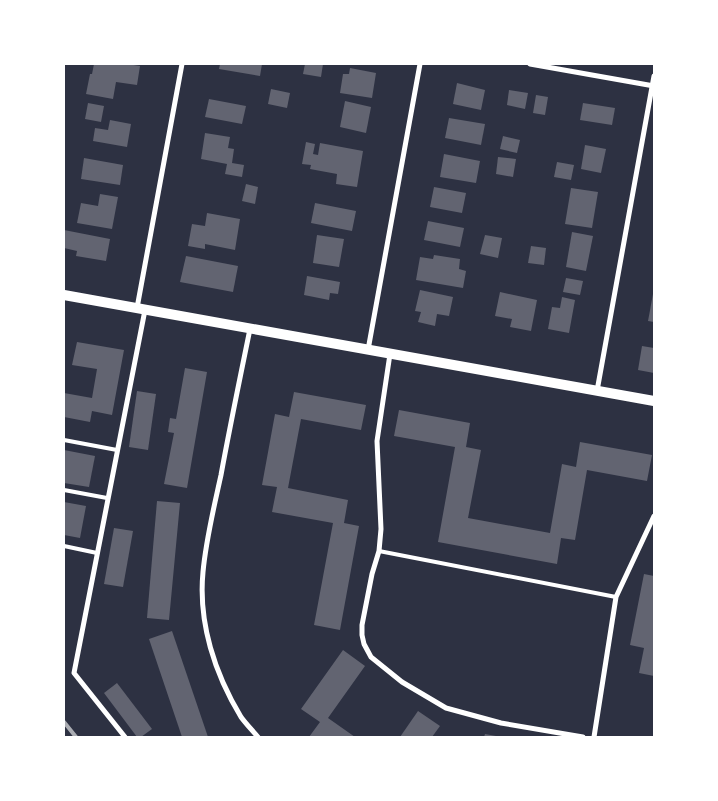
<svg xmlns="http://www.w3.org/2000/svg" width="718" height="801" font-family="Commissioner,sans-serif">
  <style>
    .building { fill: #626471 }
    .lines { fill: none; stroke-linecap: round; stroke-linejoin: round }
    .service { stroke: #fff; stroke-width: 4 }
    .minor { stroke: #fff; stroke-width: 5 }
    .secondary { stroke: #fff; stroke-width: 10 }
    .rail { stroke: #abadb3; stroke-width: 4 }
  </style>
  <rect width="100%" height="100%" fill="#2d3142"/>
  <g class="building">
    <polygon points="94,64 127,64 140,66 137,85 116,82 113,99 86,94 90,74 92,74"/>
    <polygon points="220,64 262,64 260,76 219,69"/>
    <polygon points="305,64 323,64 321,77 303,74"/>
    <polygon points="350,68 376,73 372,98 340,93 343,74 349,74"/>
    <polygon points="457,83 485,90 481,110 453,104"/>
    <polygon points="271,89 290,93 287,108 268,104"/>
    <polygon points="509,90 528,93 525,109 507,105"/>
    <polygon points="536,95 548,97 545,115 533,113"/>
    <polygon points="209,99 246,106 242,124 205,117"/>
    <polygon points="345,101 371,107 366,133 340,127"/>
    <polygon points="88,103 104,106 101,122 85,119"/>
    <polygon points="583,103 615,108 612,125 580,120"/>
    <polygon points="449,118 485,124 481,145 445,138"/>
    <polygon points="110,120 131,124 127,147 93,141 95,128 108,130"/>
    <polygon points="205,133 230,137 228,148 234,149 232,163 244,165 242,177 225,174 227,164 201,159"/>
    <polygon points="503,136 520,140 517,153 500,149"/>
    <polygon points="306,142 315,144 313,154 318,155 320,143 363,151 357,187 336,184 337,174 310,169 311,165 302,164"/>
    <polygon points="585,145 606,149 601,173 581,169"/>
    <polygon points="444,154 480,161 476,183 440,177"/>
    <polygon points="498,157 516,159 513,177 496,174"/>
    <polygon points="84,158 123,165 120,185 81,179"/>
    <polygon points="557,162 574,165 571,180 554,177"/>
    <polygon points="246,184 258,187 255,204 242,201"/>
    <polygon points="434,187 466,193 462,213 430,207"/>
    <polygon points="571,188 598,192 592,228 565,224"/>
    <polygon points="100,194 118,197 112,229 77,223 81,203 98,206"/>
    <polygon points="315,203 356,211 352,231 311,223"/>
    <polygon points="207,213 240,219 235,250 205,244 205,249 188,246 192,224 205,226"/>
    <polygon points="428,221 464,228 460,247 424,240"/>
    <polygon points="64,230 110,239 106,261 76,256 77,251 64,248"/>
    <polygon points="572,232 593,236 586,271 566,267"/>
    <polygon points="317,235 344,239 339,267 313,263"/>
    <polygon points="485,235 502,238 498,258 480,254"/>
    <polygon points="531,246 546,248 544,265 528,263"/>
    <polygon points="434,255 460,259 459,269 466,271 463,288 416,280 420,257 433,259"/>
    <polygon points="186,256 238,266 233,292 180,282"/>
    <polygon points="307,276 340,282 338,294 330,293 329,300 304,295"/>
    <polygon points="566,278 583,281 580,295 563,292"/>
    <polygon points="420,290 453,297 449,316 437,314 435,326 418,322 421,312 415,311"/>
    <polygon points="500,292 537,300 531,331 510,327 512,319 495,316"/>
    <polygon points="653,294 654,294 654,322 648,321"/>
    <polygon points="562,297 575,300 569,333 548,329 552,307 560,308"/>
    <polygon points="77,342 124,350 112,415 92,411 90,422 64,417 64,393 92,398 97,369 72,365"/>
    <polygon points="642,346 654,348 654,373 638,370"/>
    <polygon points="185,368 207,372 187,488 164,484 174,433 168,432 170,418 176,419"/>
    <polygon points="137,391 156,394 148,450 129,447"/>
    <polygon points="294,392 366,405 361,430 301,419 288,488 348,500 344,523 359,526 340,630 314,625 333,523 272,512 277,487 262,485 275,414 289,417"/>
    <polygon points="399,410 470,423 466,447 481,450 468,518 550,533 562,464 576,467 580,442 652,455 647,481 587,470 575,540 561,538 557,564 438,542 455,447 394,436"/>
    <polygon points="64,450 95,456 89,487 64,483"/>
    <polygon points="157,501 180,503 169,620 147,618"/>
    <polygon points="64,502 86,506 80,538 64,535"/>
    <polygon points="114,528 133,531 123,587 104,584"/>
    <polygon points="644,574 654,576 654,676 639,673 644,648 630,645"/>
    <polygon points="172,631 208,737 182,737 149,639"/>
    <polygon points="343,650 365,666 328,718 355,737 309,737 320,722 301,709"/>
    <polygon points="117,683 152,729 141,737 137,737 104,693"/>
    <polygon points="418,711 440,726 432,737 400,737"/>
    <polygon points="485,734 496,736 496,737 484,737"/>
  </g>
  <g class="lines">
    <g class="service">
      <polyline points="64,440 117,450"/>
      <polyline points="64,490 107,498"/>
      <polyline points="64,546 97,553"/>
      <polyline points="379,551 616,597"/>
    </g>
    <g class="minor">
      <polyline points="530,64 654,86"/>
      <polyline points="137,308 182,64"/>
      <path d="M 250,329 C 240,378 230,426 221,475 C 214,507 206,539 203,572 C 198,623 215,674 241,717 C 246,724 253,731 258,737"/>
      <polyline points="368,350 420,64"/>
      <polyline points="390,354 377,441 381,529 379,551 372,574 362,625 362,635 364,644 371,657 402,682 446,708 501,723 583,737"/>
      <polyline points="597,391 654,76"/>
      <polyline points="125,737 74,673 145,310"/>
      <polyline points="594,737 616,597 654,516"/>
    </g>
    <polyline class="secondary" points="64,295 654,401"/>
    <polyline class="rail" points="64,722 76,737"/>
  </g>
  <rect width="718" height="801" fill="none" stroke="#ffffff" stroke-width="130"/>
</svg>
